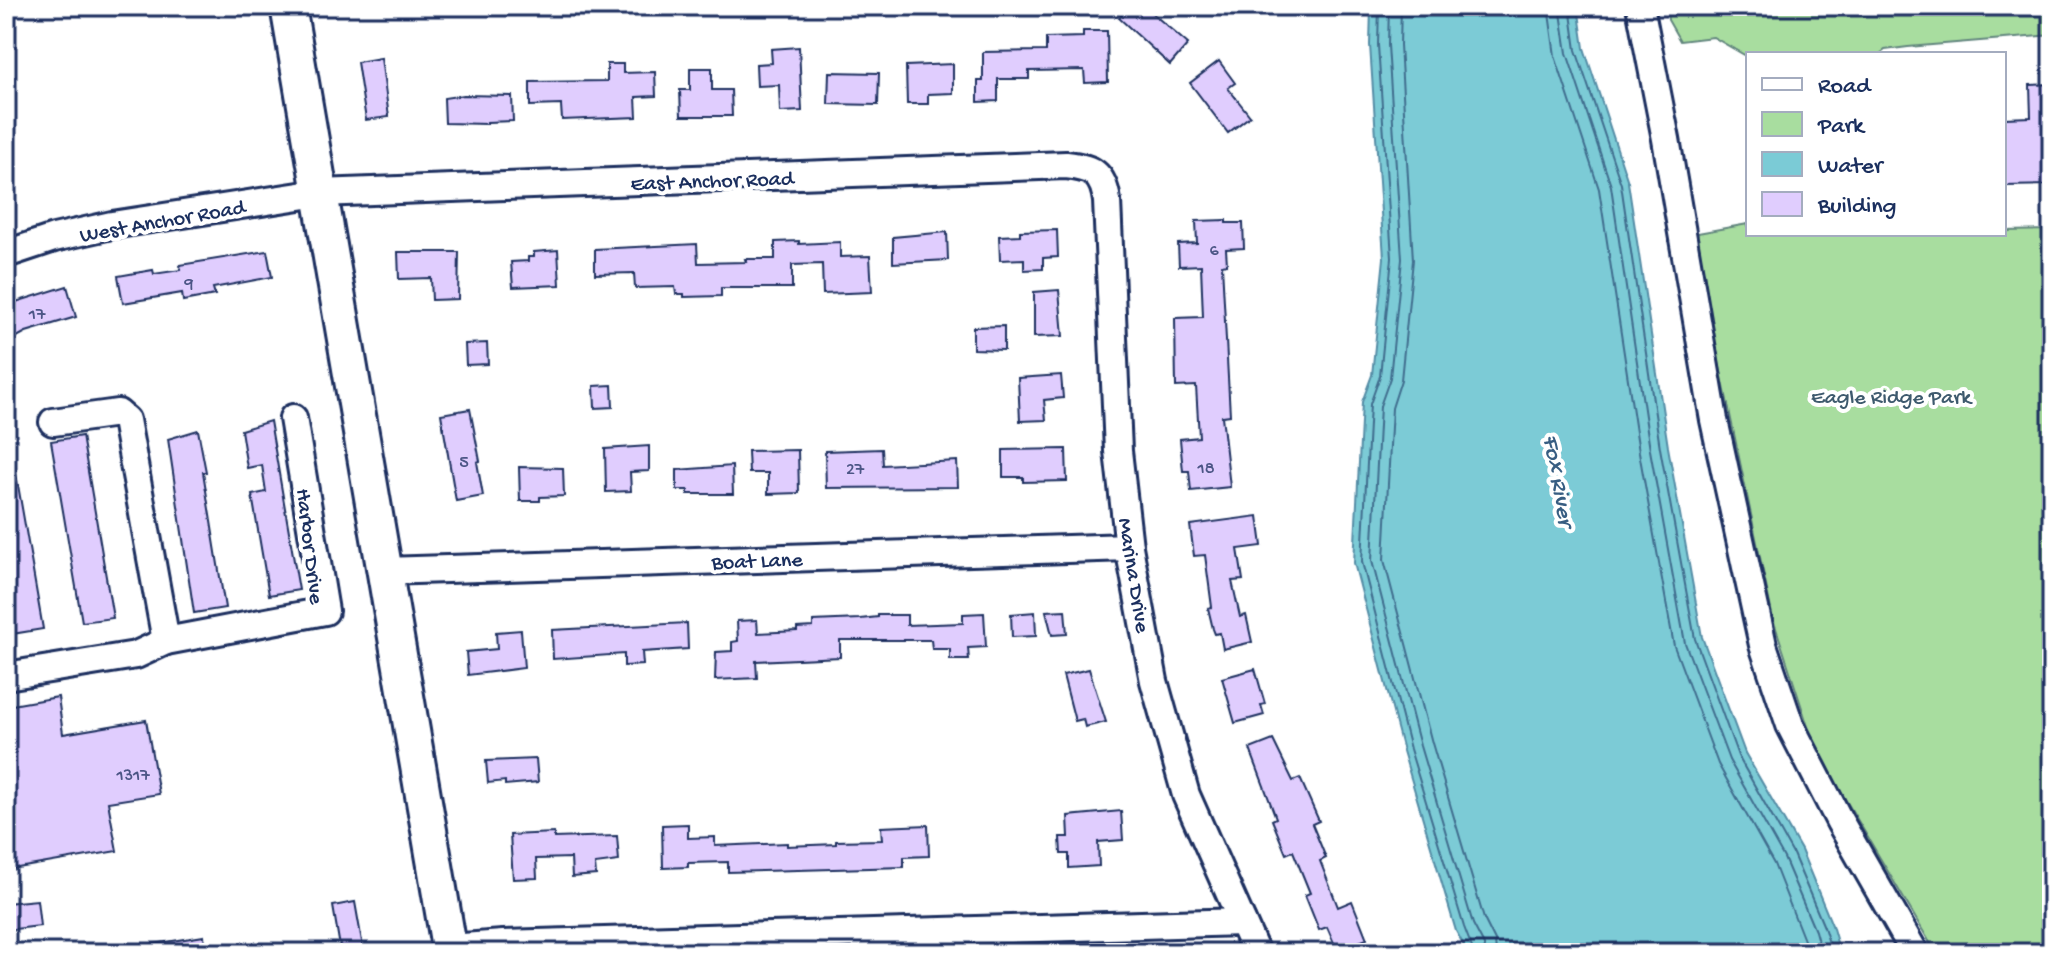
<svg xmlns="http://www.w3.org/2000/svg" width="2058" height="959" font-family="'Gochi Hand',sans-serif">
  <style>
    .green { fill: #a8dd9f; stroke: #62867e; stroke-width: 2 }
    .water { fill: #7bcbd6; stroke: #558da6; stroke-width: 2 }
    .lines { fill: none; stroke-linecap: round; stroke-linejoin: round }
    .shore { stroke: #416d8e; stroke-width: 2 }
    .building { fill: #e0cdfe; stroke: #1b2f5e; stroke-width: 2 }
    .minor-casing { stroke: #1b2f5e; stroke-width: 32 }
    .major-casing { stroke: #1b2f5e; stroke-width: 40 }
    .minor { stroke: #fff; stroke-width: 26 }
    .major { stroke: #fff; stroke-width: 34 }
    .labels { text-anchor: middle; stroke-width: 8; stroke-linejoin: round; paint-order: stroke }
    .number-label { font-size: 18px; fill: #4c5686 }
    .street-label { font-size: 22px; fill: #1b2f5e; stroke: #fff }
    .park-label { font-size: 22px; fill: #3e5a6e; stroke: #fff }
    .water-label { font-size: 24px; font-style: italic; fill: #385e82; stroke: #fff }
  </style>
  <rect width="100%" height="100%" fill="#fff"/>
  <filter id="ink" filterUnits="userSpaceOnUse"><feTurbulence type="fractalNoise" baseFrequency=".0125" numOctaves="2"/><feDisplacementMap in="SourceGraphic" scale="16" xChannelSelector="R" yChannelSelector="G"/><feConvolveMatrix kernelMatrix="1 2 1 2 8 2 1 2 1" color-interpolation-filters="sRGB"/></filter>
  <g filter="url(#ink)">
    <g class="green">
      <polygon points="1666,6 2052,6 2052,35 1908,47 1885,50 1880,54 1748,54 1748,57 1713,37 1680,41 1668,20"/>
      <polygon points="1748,224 1748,234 2004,234 2004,231 2052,230 2052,953 1936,953 1815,748 1773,619 1692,234"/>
    </g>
    <polygon class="water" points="1371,6 1578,6 1584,48 1628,182 1668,447 1702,637 1745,753 1801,850 1832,925 1840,953 1468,953 1456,931 1403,751 1354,563 1362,402 1372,375 1384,258 1370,45"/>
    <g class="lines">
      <g class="shore">
        <polyline points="1379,6 1378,45 1392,258 1380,376 1370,404 1362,562 1410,749 1464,927 1474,953"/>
        <polyline points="1389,6 1388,45 1402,259 1390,378 1380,406 1372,561 1420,746 1473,924 1484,945 1484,953"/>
        <polyline points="1401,6 1400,45 1413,260 1401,380 1392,408 1384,560 1432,743 1484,919 1495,941 1496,953"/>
        <polyline points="1548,6 1555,56 1599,189 1639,452 1674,646 1718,764 1774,864 1809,953"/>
        <polyline points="1560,6 1567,53 1611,186 1650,450 1685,643 1729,760 1784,858 1815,931 1821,953"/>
        <polyline points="1570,6 1576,50 1621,184 1660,448 1695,639 1738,756 1793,854 1824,927 1832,953"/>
      </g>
    </g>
    <g class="building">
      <polygon points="1129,6 1144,6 1188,44 1170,65 1119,18"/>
      <polygon points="1083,31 1107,31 1108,82 1085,83 1084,70 1029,71 1029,79 998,79 998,101 978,102 978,81 983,81 983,52 1046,51 1046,38 1083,37"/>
      <polygon points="799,47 802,111 780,112 779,85 757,86 756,64 772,63 771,49"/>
      <polygon points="381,58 389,117 366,120 357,62"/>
      <polygon points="1219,61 1235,83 1228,88 1250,116 1228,133 1190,83"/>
      <polygon points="607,64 623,64 623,73 655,72 656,96 636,97 637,117 562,120 561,105 530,106 530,82 607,81"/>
      <polygon points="953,64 953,93 928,94 928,104 907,104 906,66"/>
      <polygon points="690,68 712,68 712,90 731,90 732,116 681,116 680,90 690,90"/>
      <polygon points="829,72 879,73 878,105 828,104"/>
      <polygon points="2052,84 2052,185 2004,186 2004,118 2031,117 2030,85"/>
      <polygon points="464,95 512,96 513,121 487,122 487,124 445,123 444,98"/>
      <polygon points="1226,220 1226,223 1243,223 1244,248 1226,249 1227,264 1222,265 1230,415 1222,416 1230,487 1191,491 1189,471 1183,471 1180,439 1199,437 1196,386 1176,387 1175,318 1203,317 1201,265 1179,266 1178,244 1197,243 1196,221"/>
      <polygon points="1057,230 1058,257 1043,258 1043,269 1024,270 1024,259 1000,260 999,236 1020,235 1020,231"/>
      <polygon points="947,232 948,260 893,263 893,237"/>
      <polygon points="799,241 799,244 840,242 840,257 870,256 872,292 823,294 822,264 792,265 792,288 721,288 721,296 684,297 684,294 676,294 675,287 635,288 634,273 595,274 595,249 697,244 698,263 746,262 745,259 775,259 775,242"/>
      <polygon points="558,250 560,285 513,287 511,262 528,261 528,257 534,257 534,252"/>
      <polygon points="267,251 272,277 213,288 215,295 183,301 182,293 123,303 118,276 153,270 154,274 181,270 180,265"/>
      <polygon points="398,252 459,252 458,299 432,300 431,278 399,279"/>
      <polygon points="67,286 76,317 26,332 6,343 6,305"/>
      <polygon points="1059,290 1063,336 1034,337 1034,292"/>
      <polygon points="1004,326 1004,350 973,349 973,327"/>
      <polygon points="487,343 488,364 466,365 465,344"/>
      <polygon points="1061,375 1063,398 1044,400 1046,420 1020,421 1018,378"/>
      <polygon points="612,385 613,407 595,408 594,386"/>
      <polygon points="470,409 480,461 477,462 483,496 456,501 441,414"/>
      <polygon points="270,421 299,590 269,595 252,495 266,492 262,465 247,468 241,430"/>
      <polygon points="198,430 206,472 203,472 225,608 194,613 168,439"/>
      <polygon points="82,436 113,618 82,622 51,441"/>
      <polygon points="649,446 649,471 630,472 631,491 606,492 605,449"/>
      <polygon points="882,449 883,465 957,461 958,487 826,488 825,451"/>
      <polygon points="1066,449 1067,481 1023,482 1023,477 1003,477 1003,450"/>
      <polygon points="798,450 799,493 768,494 768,473 749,473 748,451"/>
      <polygon points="14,462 43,629 12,634 6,595 6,463"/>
      <polygon points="732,466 733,494 688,494 688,490 677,490 677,470"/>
      <polygon points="519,467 563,468 564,496 540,497 540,501 520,501"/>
      <polygon points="1258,516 1262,546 1238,549 1243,580 1232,581 1240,617 1246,615 1252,642 1223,649 1220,633 1215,634 1213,629 1208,608 1212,607 1205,555 1194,556 1190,525"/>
      <polygon points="1065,610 1067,634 1052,635 1046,611"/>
      <polygon points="1035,612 1036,636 1012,637 1011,614"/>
      <polygon points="984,613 986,647 968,648 969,660 950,660 950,649 932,649 931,640 840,640 840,657 756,661 757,678 715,680 716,652 732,651 732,642 738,641 737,621 757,620 758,633 797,631 797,628 813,627 813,621 860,619 878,617 878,615 907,615 907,625 963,623 963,614"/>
      <polygon points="687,623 688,649 642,652 643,665 624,666 624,654 553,659 552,630"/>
      <polygon points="521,630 524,668 468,675 466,652 497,649 496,632"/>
      <polygon points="1089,669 1106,722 1085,727 1083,719 1075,721 1063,675"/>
      <polygon points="1255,669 1265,704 1261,705 1264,715 1235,723 1222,678"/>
      <polygon points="58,697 63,734 146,720 159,794 108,802 117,851 6,870 6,706"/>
      <polygon points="1273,740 1293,781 1300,778 1319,821 1312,824 1326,858 1320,861 1338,907 1352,901 1367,939 1337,950 1327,927 1319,930 1305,895 1310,893 1293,851 1286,854 1272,820 1276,818 1250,749"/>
      <polygon points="536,759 538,782 505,785 505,781 488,783 486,761"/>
      <polygon points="1121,811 1123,840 1098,842 1099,866 1069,868 1069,854 1061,854 1060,837 1069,837 1068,816"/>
      <polygon points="688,824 688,838 715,837 715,846 787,843 787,846 836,844 836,841 882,840 881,827 928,825 929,856 904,857 904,867 728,872 728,862 688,863 688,867 663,868 662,825"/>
      <polygon points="554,833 554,838 617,836 619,861 595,864 596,875 572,877 571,858 536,859 537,878 513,879 510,835"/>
      <polygon points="37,900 40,926 6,930 6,903"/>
      <polygon points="355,902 364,953 341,953 333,906"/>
      <polygon points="204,936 207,953 147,953 147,945"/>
    </g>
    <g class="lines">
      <g class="minor-casing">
        <g id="minor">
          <polyline points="1640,6 1666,139 1714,420 1763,645 1790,725 1840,822 1915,953"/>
          <path d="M 6,254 L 54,238 L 112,225 L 319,193 L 1066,165 C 1093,168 1103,173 1107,201 L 1118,451 L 1129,547 L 1154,681 L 1186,795 L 1256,953"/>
          <polyline points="384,571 1129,547"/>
          <polyline points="166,641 325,611 293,418"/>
          <polyline points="6,676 136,655 166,641 126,420 118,413 53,422"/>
          <polyline points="450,948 503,944 1242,922"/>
        </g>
      </g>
      <g class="major-casing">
        <polyline id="major" points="288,6 450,953"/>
      </g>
      <use href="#minor" class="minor"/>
      <use href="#major" class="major"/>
    </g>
  </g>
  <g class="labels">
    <g class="number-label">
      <text x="1214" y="255">6</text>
      <text x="189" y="288">9</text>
      <text x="37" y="319">17</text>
      <text x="464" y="467">5</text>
      <text x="1206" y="473">18</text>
      <text x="855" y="474">27</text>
      <text x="133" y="780">1317</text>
    </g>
    <g class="street-label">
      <text transform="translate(712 179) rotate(-2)" y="8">East Anchor Road</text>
      <text transform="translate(162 219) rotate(-10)" y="8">West Anchor Road</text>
      <text transform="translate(312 546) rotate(83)" y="8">Harbor Drive</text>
      <text transform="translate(757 559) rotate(-2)" y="8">Boat Lane</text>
      <text transform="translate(1136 575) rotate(81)" y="8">Marina Drive</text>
    </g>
    <g class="park-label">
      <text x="1891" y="403">Eagle Ridge Park</text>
    </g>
    <g class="water-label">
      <text transform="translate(1560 480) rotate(80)" y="8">Fox River</text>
    </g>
  </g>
  <rect width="2058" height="959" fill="none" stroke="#fff" stroke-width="32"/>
  <rect x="16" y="16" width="2026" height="927" fill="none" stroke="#1b2f5e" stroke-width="3" filter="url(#ink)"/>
  <rect x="1746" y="52" width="260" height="184" fill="#ffffff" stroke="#a4acbf" stroke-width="2"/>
  <rect x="1762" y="78" width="40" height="12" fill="#ffffff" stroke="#a4acbf" stroke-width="2"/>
  <text x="1818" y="92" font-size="24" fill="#1b2f5e">Road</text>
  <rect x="1762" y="112" width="40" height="24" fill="#a8dd9f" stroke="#a4acbf" stroke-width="2"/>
  <text x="1818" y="132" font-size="24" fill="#1b2f5e">Park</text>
  <rect x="1762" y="152" width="40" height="24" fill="#7bcbd6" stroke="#a4acbf" stroke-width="2"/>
  <text x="1818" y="172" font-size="24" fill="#1b2f5e">Water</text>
  <rect x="1762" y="192" width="40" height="24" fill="#e0cdfe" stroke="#a4acbf" stroke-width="2"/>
  <text x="1818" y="212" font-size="24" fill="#1b2f5e">Building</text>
</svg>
